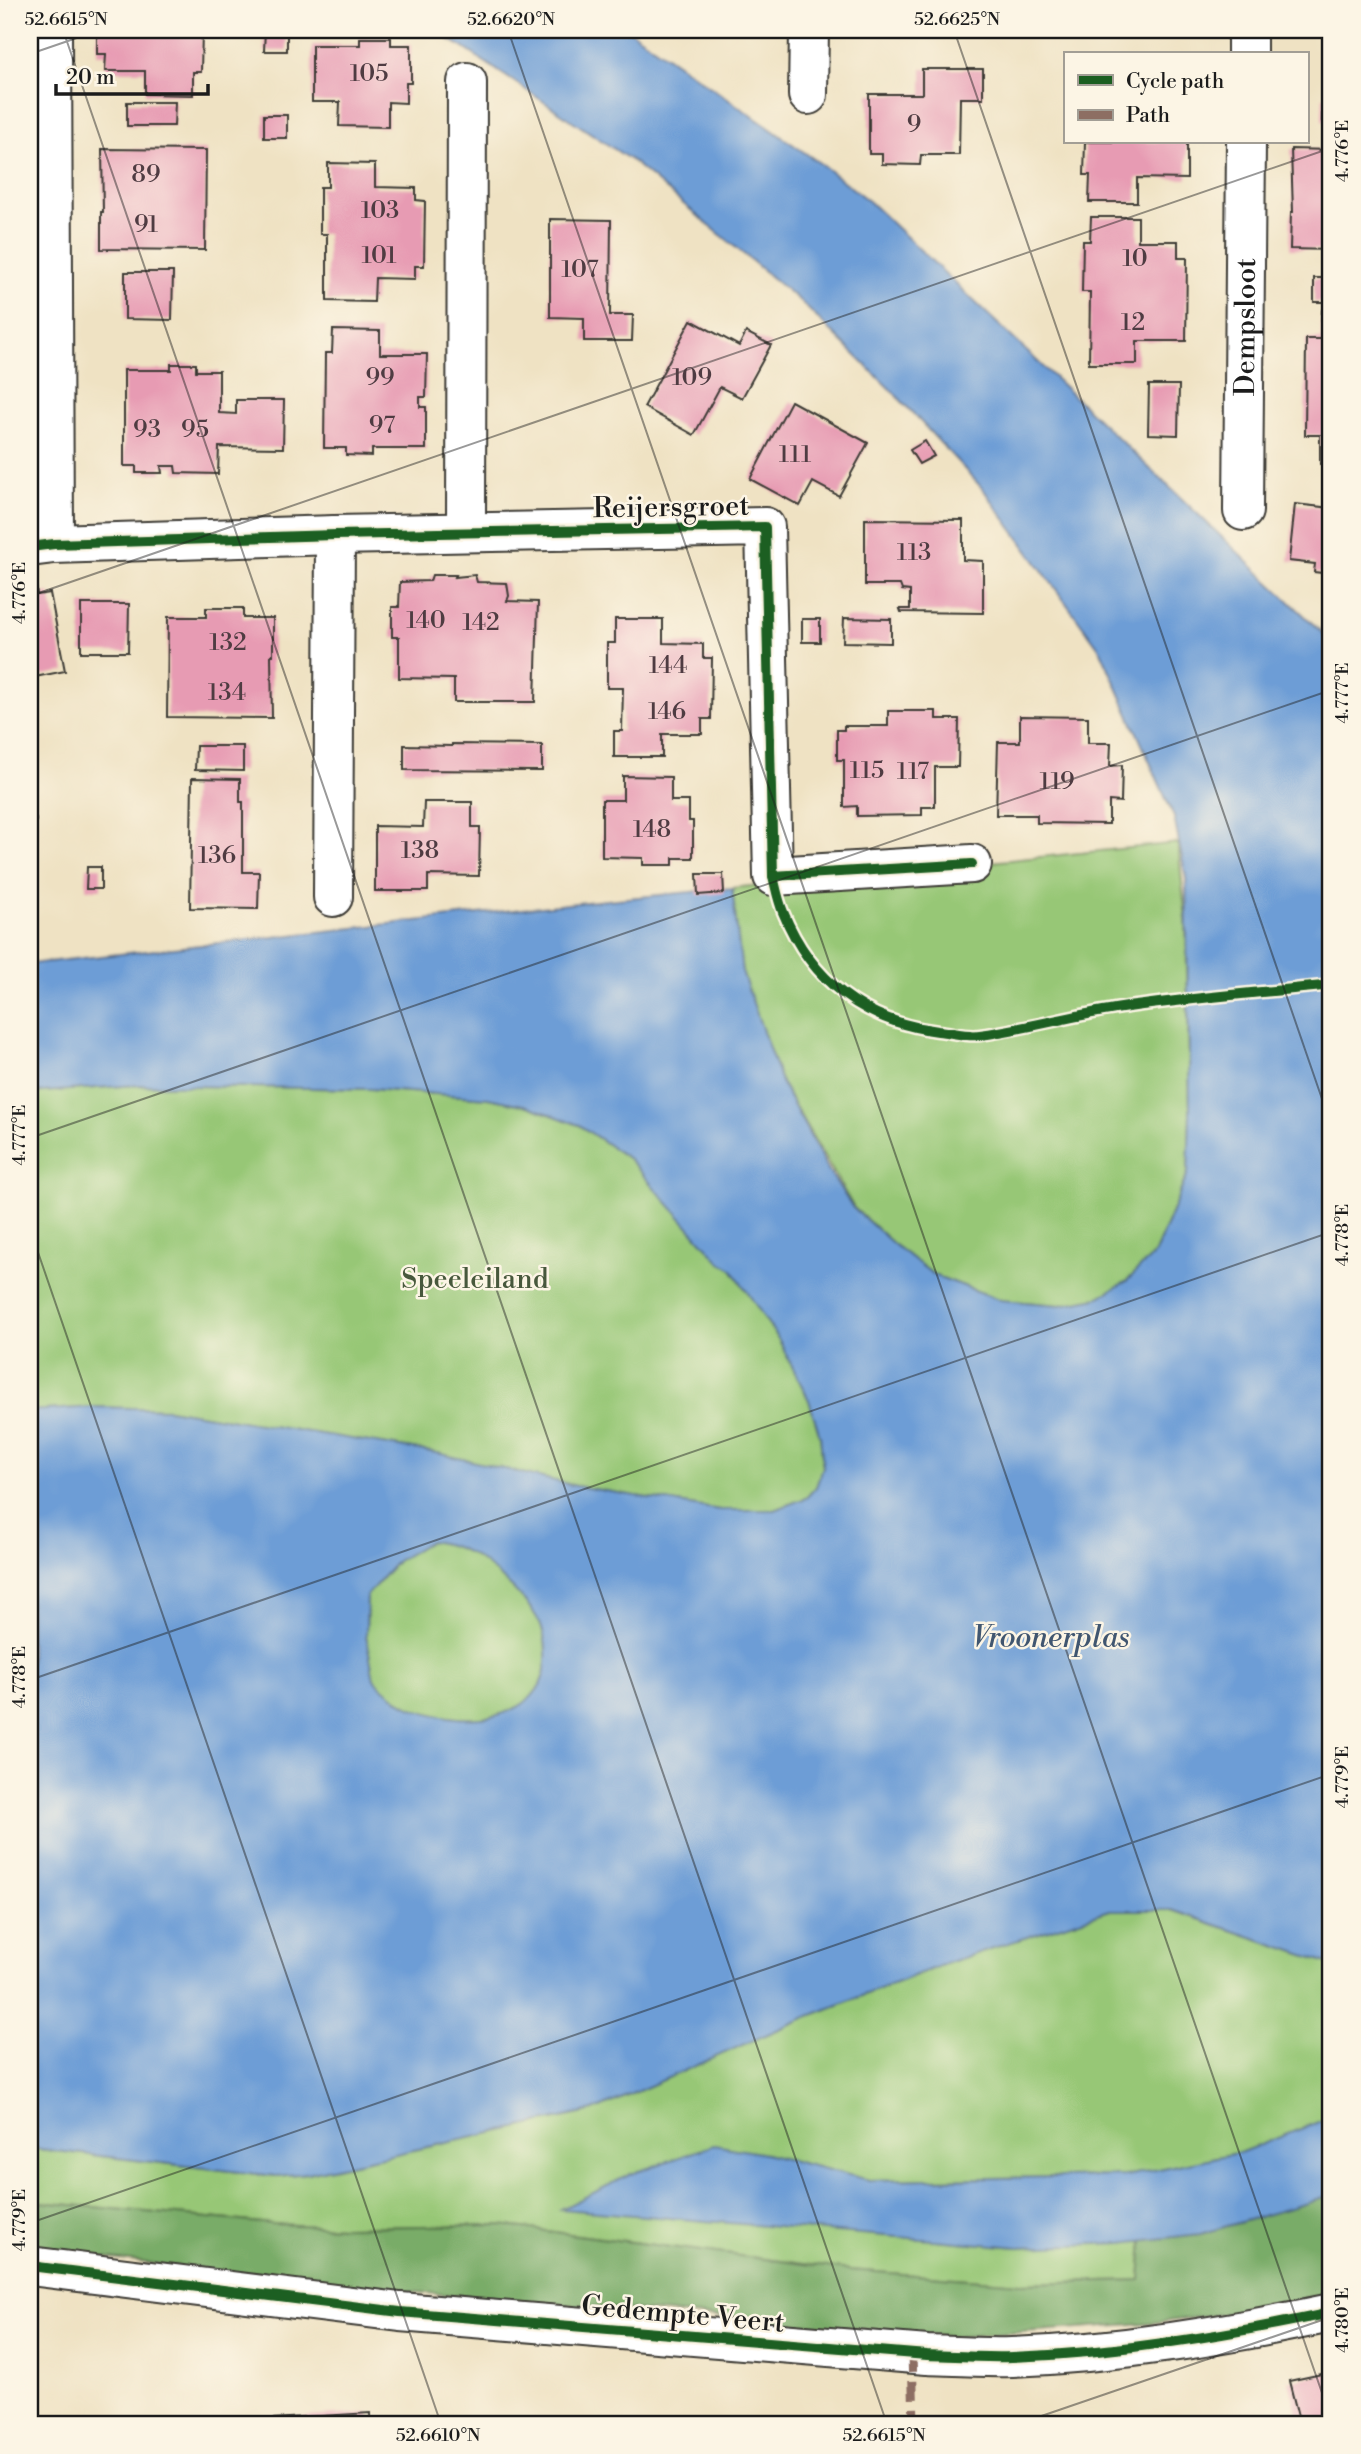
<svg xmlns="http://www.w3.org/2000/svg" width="1361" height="2454" font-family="'Libre Bodoni',serif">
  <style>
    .green { fill: #97c776; stroke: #5a7249; stroke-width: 2 }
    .forest { fill: #79ac67; stroke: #4a6442; stroke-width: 2 }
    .water { fill: #6d9dd6; stroke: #445c79; stroke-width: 2; fill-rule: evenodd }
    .building { fill: #e79bb3 }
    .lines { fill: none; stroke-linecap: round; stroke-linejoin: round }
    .minor-casing { stroke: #3c3a35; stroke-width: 42 }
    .minor { stroke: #fff; stroke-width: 38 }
    .quiet { stroke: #8d6e63; stroke-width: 9; stroke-dasharray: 18 9; stroke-linecap: butt }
    .cycleway-casing { stroke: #fcf5e5; stroke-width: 15 }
    .cycleway { stroke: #1b5e20; stroke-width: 10 }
    .ticks { fill: none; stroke: #1c1c1c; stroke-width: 2; stroke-opacity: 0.45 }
    .labels { text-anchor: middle; stroke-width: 5; stroke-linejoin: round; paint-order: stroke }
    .number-label { font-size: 24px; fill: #4f3c42 }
    .street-label { font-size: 28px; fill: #1c1c1c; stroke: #fcf5e5 }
    .park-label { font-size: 28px; fill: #47583c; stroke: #fcf5e5 }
    .water-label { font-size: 30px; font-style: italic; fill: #405670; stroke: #fcf5e5 }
    .neatline { fill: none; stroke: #1c1c1c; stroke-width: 2.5 }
    .ticks-label { font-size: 18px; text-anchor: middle; fill: #1c1c1c }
  </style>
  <rect width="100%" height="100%" fill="#fcf5e5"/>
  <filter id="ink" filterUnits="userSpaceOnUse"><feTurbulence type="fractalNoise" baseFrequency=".0143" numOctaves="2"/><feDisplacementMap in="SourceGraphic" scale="14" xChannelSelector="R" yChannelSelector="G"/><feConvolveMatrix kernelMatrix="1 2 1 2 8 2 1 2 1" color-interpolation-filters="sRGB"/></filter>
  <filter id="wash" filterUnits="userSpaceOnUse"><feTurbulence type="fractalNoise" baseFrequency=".00686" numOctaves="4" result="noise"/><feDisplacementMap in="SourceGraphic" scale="28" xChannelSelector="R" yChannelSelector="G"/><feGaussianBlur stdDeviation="1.57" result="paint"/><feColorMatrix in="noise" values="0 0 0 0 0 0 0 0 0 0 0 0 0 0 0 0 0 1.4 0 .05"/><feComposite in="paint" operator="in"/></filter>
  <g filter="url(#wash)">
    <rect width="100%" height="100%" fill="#efe2c3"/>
    <g class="green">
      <polygon points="1178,843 1186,921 1190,1113 1188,1173 1155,1253 1127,1281 1097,1298 1060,1305 1001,1300 934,1275 897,1247 854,1208 781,1082 742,972 732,888"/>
      <polygon points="136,1085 370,1089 488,1098 528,1106 579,1125 629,1159 721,1262 732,1269 779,1340 809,1400 820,1436 823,1467 816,1487 806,1498 774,1510 720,1510 576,1486 437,1453 168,1409 95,1407 30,1411 30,1093"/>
      <path d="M 430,1541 C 464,1546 479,1557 504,1580 C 515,1590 528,1603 536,1616 C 545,1630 547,1646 546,1662 C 543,1711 490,1723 449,1717 C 434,1715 416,1711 403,1703 C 392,1698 383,1687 374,1680 L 366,1636 L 367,1595 L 397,1561 Z"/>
      <polygon points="1110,1910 1172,1910 1331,1964 1331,2117 1242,2152 1125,2176 869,2180 765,2154 563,2208 1018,2247 1143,2240 1140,2280 1021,2283 850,2270 500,2225 343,2227 273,2224 30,2201 30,2148 276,2176 308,2173 593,2111 804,2018 950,1962"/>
    </g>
    <polygon class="forest" points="1331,2196 1331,2292 1262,2309 1161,2322 955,2337 390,2290 30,2250 30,2201 273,2224 343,2227 500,2225 850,2270 1021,2283 1140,2280 1143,2240 1200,2234"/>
    <g class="water">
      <path d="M 432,30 L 629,30 L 821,164 L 870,202 L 1331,641 L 1331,1964 L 1172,1910 L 1110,1910 L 950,1962 L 804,2018 L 593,2111 L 308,2173 L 276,2176 L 30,2148 L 30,1411 L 95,1407 L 168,1409 L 437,1453 L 576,1486 L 720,1510 L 774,1510 L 806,1498 L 816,1487 L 823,1467 L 820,1436 L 809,1400 L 779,1340 L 732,1269 L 721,1263 L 629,1159 L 579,1125 L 528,1106 L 488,1098 L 370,1089 L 136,1085 L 30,1093 L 30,964 L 586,902 L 732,888 L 742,972 L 781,1082 L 829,1171 L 853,1208 L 897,1247 L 934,1275 L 1001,1300 L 1060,1305 L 1097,1298 L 1127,1281 L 1155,1253 L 1188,1173 L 1190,1113 L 1186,878 L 1174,817 L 1101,651 L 983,489 L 895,394 L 800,301 L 632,161 L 461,46 ZM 430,1541 C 464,1546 479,1557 504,1580 C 515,1590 528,1603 536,1616 C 545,1630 547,1646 546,1662 C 543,1711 490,1723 449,1717 C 434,1715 416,1711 403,1703 C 392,1697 383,1687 374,1679 L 366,1636 L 367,1595 L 397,1561 Z"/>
      <polygon points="1331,2117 1331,2196 1200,2234 1122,2243 1018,2247 561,2209 631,2174 714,2145 765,2154 869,2180 1125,2176 1242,2152"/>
    </g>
    <g id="blocks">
      <g class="building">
        <polygon points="97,30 202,30 201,72 193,72 193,95 145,94 145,71 105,71 106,54 97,54"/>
        <polygon points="265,30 287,30 287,51 264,51"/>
        <polygon points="360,38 391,38 391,45 411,45 411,83 406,83 406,103 388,102 388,127 339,126 340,102 312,102 312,45 360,45"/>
        <polygon points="922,69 983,69 983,98 960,98 959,155 921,155 920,165 882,164 882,154 869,154 869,94 922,94"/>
        <polygon points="1323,97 1331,97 1331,122 1322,121"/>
        <polygon points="127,102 175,102 174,126 127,126"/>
        <rect x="264" y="115" width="23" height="23"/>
        <polygon points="1085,142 1187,142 1187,179 1137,178 1137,202 1089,202 1090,175 1084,175"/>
        <polygon points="102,149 206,150 205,250 101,249 101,212 103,212"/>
        <polygon points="1291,149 1331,150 1331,250 1290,249 1291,212 1293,212"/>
        <polygon points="328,163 375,164 375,187 416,188 416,200 425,201 424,266 415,266 415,279 375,278 374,302 327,301 327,234 320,234 320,187 328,187"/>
        <polygon points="1091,217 1138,217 1138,241 1178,241 1178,258 1187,258 1186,341 1137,341 1137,364 1089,364 1090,292 1082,292 1083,241 1090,241"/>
        <polygon points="550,219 611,220 610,315 633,315 632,341 584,341 584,318 550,317"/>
        <polygon points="125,272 173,272 172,320 125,319"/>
        <rect x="1314" y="278" width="17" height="24"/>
        <polygon points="1322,310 1331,310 1331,464 1320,464 1320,435 1305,435 1306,339 1321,339"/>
        <polygon points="691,320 739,346 746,332 771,345 742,398 720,387 694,435 644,407"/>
        <polygon points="333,330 380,331 380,354 427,354 426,397 420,397 420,407 426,407 426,449 372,449 372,456 346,455 346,448 324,448 325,353 332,353"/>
        <polygon points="171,364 196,364 196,371 219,371 219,413 236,414 236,400 284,400 283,448 219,447 218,474 176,473 175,466 161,466 162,473 136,473 136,466 124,466 124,370 171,370"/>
        <polygon points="1149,385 1179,385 1178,435 1148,434"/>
        <polygon points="791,401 868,443 839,496 813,482 800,506 750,479"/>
        <polygon points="925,441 934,456 919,464 910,450"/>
        <polygon points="1295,504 1331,508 1331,574 1314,572 1315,564 1289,561"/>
        <polygon points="865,519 963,520 963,560 983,561 983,613 901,612 900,609 910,609 910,591 902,590 900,585 865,585"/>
        <polygon points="432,575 456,575 455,577 475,575 477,582 507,583 509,596 507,601 538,602 535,702 454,702 454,679 399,678 399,637 392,637 392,607 399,607 400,582 430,581"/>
        <polygon points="36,586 37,595 50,593 65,671 30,678 30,587"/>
        <polygon points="81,604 129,604 128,652 81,652"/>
        <polygon points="206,608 243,608 243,618 273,618 273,655 271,655 272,718 167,717 168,617 206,617"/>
        <polygon points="844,618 891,619 891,643 843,642"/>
        <polygon points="615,619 663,619 663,643 703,644 703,658 712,658 711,719 702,719 702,734 662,734 662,757 614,757 614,731 622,731 623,688 607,688 607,643 615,643"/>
        <rect x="802" y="619" width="18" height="23"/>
        <polygon points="888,711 936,711 936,719 959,719 958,767 935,767 935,807 922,807 922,815 857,816 857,806 844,807 844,760 837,760 837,730 844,730 844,726 888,726"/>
        <polygon points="1020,716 1088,717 1088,743 1111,743 1110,766 1122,765 1121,802 1109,801 1109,824 1037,823 1037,815 996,815 998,742 1020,742"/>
        <polygon points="452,744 542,745 542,771 404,770 404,745 452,746"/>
        <polygon points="196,746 243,746 243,771 195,770"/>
        <polygon points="623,776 671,777 671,801 689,801 689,821 693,821 693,858 673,858 673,865 643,865 643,858 602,857 602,800 623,800"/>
        <polygon points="192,778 240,779 240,802 243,802 243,872 259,872 258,909 190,908"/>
        <polygon points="424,802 472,802 472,827 480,827 479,876 428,875 428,891 375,891 375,826 423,827"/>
        <rect x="30" y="818" width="6" height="50"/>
        <polygon points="87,867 101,867 101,889 86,889"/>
        <polygon points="697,874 723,874 724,893 698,895"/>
        <polygon points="1331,2372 1331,2424 1300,2424 1289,2381"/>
        <polygon points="370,2413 371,2424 273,2424 273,2419"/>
      </g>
    </g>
  </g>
  <g filter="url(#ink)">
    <use href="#blocks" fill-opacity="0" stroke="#3c3a35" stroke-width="2"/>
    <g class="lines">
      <g class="minor-casing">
        <g id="minor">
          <polyline points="52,30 54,544"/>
          <polyline points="1247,54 1247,30"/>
          <polyline points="808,95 809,30"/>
          <path id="s1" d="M 1243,511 L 1246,142"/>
          <polyline points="466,532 467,82"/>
          <polyline points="30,547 54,544 335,535 765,527 773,876 972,864"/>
          <polyline points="333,897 335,535"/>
          <path d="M 30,2266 L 400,2312 L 927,2355 C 955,2356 984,2358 1012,2357 C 1120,2353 1226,2335 1331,2313"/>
        </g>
      </g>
      <use href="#minor" class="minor"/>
      <polyline class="quiet" points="912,2354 914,2424"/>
      <g class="cycleway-casing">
        <g id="cycleway">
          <polyline points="30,547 54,544 335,535 765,527 773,876 972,864"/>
          <path d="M 773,876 C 776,888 778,900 783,912 C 811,981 865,1022 938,1031 C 951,1032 967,1037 980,1035 C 1025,1029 1070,1016 1115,1009 C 1187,998 1259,993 1331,985"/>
          <path d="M 30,2266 L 400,2312 L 927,2355 C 955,2356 984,2358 1012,2357 C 1120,2353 1226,2335 1331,2313"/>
        </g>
      </g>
      <use href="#cycleway" class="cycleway"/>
    </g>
  </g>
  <path class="ticks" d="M 63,30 L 887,2424M 508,30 L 1331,2419M 954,30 L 1331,1125M 30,54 L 100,30M 30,596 L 1331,148M 30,1138 L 1331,690M 30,1229 L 441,2424M 30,1680 L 1331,1232M 30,2223 L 1331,1774M 1018,2424 L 1331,2317"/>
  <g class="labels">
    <g class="number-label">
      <text x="369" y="81">105</text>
      <text x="914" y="132">9</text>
      <text x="146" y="182">89</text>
      <text x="380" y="218">103</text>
      <text x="146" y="232">91</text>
      <text x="379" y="263">101</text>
      <text x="1135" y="266">10</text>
      <text x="580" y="277">107</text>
      <text x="1133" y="330">12</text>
      <text x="380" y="385">99</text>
      <text x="692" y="385">109</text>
      <text x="382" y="433">97</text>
      <text x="147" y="437">93</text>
      <text x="195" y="437">95</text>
      <text x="795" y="462">111</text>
      <text x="914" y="560">113</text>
      <text x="426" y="628">140</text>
      <text x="481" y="630">142</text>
      <text x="228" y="650">132</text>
      <text x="668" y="673">144</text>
      <text x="227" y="700">134</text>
      <text x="667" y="719">146</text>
      <text x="867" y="778">115</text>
      <text x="913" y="779">117</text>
      <text x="1057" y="789">119</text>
      <text x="652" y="837">148</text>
      <text x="420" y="858">138</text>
      <text x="217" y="863">136</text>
    </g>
    <g class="street-label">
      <text dy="10" stroke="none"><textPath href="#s1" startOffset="184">Dempsloot</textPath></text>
      <text transform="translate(671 506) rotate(-1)" y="10">Reijersgroet</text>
      <text transform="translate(683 2313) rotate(5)" y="10">Gedempte Veert</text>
    </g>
    <g class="park-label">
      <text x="475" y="1288">Speeleiland</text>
    </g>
    <g class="water-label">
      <text x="1051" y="1647">Vroonerplas</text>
    </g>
  </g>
  <rect width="1361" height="2454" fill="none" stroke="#fcf5e5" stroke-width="77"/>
  <rect x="1064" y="52" width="245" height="91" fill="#fcf5e5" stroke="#a29e95" stroke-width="2"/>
  <rect x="1078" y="75" width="35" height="10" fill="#1b5e20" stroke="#a29e95" stroke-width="2"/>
  <text x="1126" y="88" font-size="21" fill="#1c1c1c">Cycle path</text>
  <rect x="1078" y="110" width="35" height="10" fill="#8d6e63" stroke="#a29e95" stroke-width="2"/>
  <text x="1126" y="122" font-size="21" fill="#1c1c1c">Path</text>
  <path d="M56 84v10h152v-10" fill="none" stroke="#1c1c1c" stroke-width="3.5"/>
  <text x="66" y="84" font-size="21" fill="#1c1c1c" stroke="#fcf5e5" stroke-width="5" paint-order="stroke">20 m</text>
  <rect x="38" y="38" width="1284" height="2378" class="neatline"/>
  <g class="ticks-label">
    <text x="66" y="25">52.6615°N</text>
    <text x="511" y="25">52.6620°N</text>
    <text x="957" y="25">52.6625°N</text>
    <text transform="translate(1342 151) rotate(-90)" y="6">4.776°E</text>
    <text transform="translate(19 593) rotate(-90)" y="6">4.776°E</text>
    <text transform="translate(1342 693) rotate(-90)" y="6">4.777°E</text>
    <text transform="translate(19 1135) rotate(-90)" y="6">4.777°E</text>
    <text transform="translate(1342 1235) rotate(-90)" y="6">4.778°E</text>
    <text transform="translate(19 1677) rotate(-90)" y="6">4.778°E</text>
    <text transform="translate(1342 1777) rotate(-90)" y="6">4.779°E</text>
    <text transform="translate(19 2220) rotate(-90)" y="6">4.779°E</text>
    <text transform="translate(1342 2320) rotate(-90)" y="6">4.780°E</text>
    <text x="438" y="2441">52.6610°N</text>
    <text x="884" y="2441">52.6615°N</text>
  </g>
</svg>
